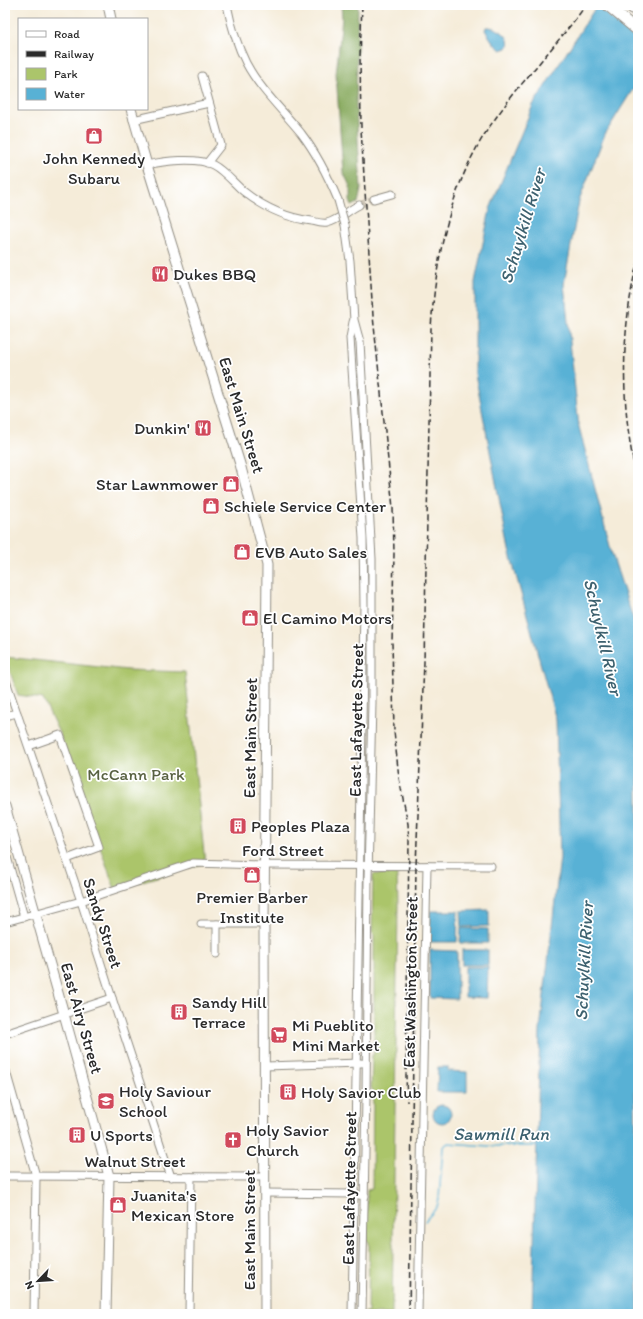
<svg xmlns="http://www.w3.org/2000/svg" width="643" height="1319" font-family="Itim,sans-serif">
  <style>
    .green { fill: #abc56b; stroke: #6b784b }
    .forest { fill: #88aa5f; stroke: #5a6a45 }
    .water { fill: #58b1d5; stroke: #426e80 }
    .pier { fill: #f5ecd9 }
    .lines { fill: none; stroke-linecap: round; stroke-linejoin: round }
    .stream { stroke: #58b1d5; stroke-width: 1.5 }
    .minor-tunnel { stroke: #cdc5b6; stroke-width: 7; stroke-dasharray: 7 3.5; stroke-linecap: butt }
    .minor-casing { stroke: #908c82; stroke-width: 9 }
    .major-casing { stroke: #908c82; stroke-width: 11 }
    .highway-casing { stroke: #908c82; stroke-width: 12 }
    .minor { stroke: #fff; stroke-width: 7 }
    .major { stroke: #fff; stroke-width: 9 }
    .highway { stroke: #fff; stroke-width: 10 }
    .rail { stroke: #2b2b2b; stroke-width: 1.5; stroke-dasharray: 6 3; stroke-linecap: butt }
    .minor-bridge-casing { stroke: #908c82; stroke-width: 9; stroke-linecap: butt }
    .minor-bridge { stroke: #fff; stroke-width: 7 }
    .labels { text-anchor: middle; stroke-width: 3.5; stroke-linejoin: round; paint-order: stroke }
    .poi-label { font-size: 17px; fill: #2b2b2b; stroke: #fff; text-anchor: start }
    .street-label { font-size: 17px; fill: #2b2b2b; stroke: #fff }
    .park-label { font-size: 17px; fill: #586141; stroke: #fff }
    .water-label { font-size: 18px; font-style: italic; fill: #3d616f; stroke: #fff }
  </style>
  <rect width="100%" height="100%" fill="#fff"/>
  <filter id="ink" filterUnits="userSpaceOnUse"><feTurbulence type="fractalNoise" baseFrequency=".025" numOctaves="2"/><feDisplacementMap in="SourceGraphic" scale="8" xChannelSelector="R" yChannelSelector="G"/><feConvolveMatrix kernelMatrix="1 2 1 2 8 2 1 2 1" color-interpolation-filters="sRGB"/></filter>
  <filter id="wash" filterUnits="userSpaceOnUse"><feTurbulence type="fractalNoise" baseFrequency=".012" numOctaves="4" result="noise"/><feDisplacementMap in="SourceGraphic" scale="16" xChannelSelector="R" yChannelSelector="G"/><feGaussianBlur stdDeviation="0.9" result="paint"/><feColorMatrix in="noise" values="0 0 0 0 0 0 0 0 0 0 0 0 0 0 0 0 0 1.4 0 .05"/><feComposite in="paint" operator="in"/></filter>
  <g filter="url(#wash)">
    <rect width="100%" height="100%" fill="#f5ecd9"/>
    <g class="green">
      <polygon points="5,657 128,670 185,672 205,863 115,889 60,735 43,699 18,695"/>
      <polygon points="373,874 397,874 398,905 392,1314 365,1314 365,1312 368,1312 369,1242 366,1240 367,1190 372,1189 373,1091 371,1088 372,1055 374,1054 374,935 372,933"/>
    </g>
    <polygon class="forest" points="341,5 358,5 356,106 361,189 358,203 352,206 350,201 350,186 343,172 336,74 342,18"/>
    <g class="water">
      <polygon points="597,5 638,5 638,81 605,134 579,201 564,284 579,427 612,554 638,634 638,1077 635,1091 638,1235 638,1314 532,1314 540,1030 560,857 556,720 509,550 475,374 475,282 490,209 533,105"/>
      <path d="M 486,27 C 496,26 514,37 507,48 L 501,50 L 494,44 L 485,30 Z"/>
      <polygon points="489,910 489,926 462,927 461,911"/>
      <polygon points="430,911 458,911 457,942 430,942"/>
      <polygon points="461,928 488,929 488,943 460,943"/>
      <polygon points="430,950 457,951 457,999 430,998"/>
      <rect x="462" y="950" width="26" height="15"/>
      <polygon points="465,967 488,967 487,998 465,997"/>
      <polygon points="438,1067 448,1067 448,1071 467,1072 467,1092 437,1092"/>
      <circle cx="442" cy="1114" r="9"/>
    </g>
    <polygon class="pier" points="596,5 636,5 638,6 638,41"/>
    <g class="lines">
      <g class="stream">
        <polyline points="425,1221 437,1207 439,1198 443,1147 448,1143 489,1146 537,1146"/>
        <polyline points="341,1314 342,1313"/>
      </g>
    </g>
  </g>
  <g filter="url(#ink)">
    <g class="lines">
      <polyline class="minor-tunnel" points="359,205 374,199"/>
      <g class="minor-casing">
        <g id="minor">
          <path d="M 227,5 C 231,25 237,45 246,63 C 259,88 283,111 301,133 C 317,154 328,176 338,200"/>
          <polyline points="202,76 221,145 207,163"/>
          <polyline points="133,120 209,103"/>
          <path d="M 147,165 C 163,161 197,157 213,165 C 223,170 234,183 243,191 C 263,207 286,218 312,221 C 316,222 322,224 327,223 C 339,220 347,211 359,205"/>
          <polyline points="374,199 392,194"/>
          <polyline points="345,225 350,261 354,320 360,342 372,559 372,703 368,877 366,1097 362,1314"/>
          <polyline points="5,678 81,901 112,998 171,1177"/>
          <polyline points="5,716 17,713"/>
          <polyline points="29,746 60,735 99,847 67,859"/>
          <polyline points="5,850 24,917"/>
          <polyline points="5,922 81,901 193,863 265,865 491,866"/>
          <polyline points="201,924 264,924"/>
          <polyline points="217,924 217,954"/>
          <polyline points="5,1034 112,998"/>
          <polyline points="265,1066 361,1063"/>
          <polyline points="5,1068 36,1176 34,1314"/>
          <polyline points="5,1176 265,1177"/>
          <polyline points="265,1193 353,1194 365,1196"/>
          <polyline points="189,1314 191,1177"/>
          <polyline points="352,1314 364,605 363,538 350,338 353,322"/>
          <polyline points="418,1314 427,866"/>
        </g>
      </g>
      <g class="major-casing">
        <g id="major">
          <polyline points="108,5 111,19"/>
          <polyline points="131,109 147,165 240,464 267,565 264,924 265,1314"/>
          <polyline points="5,806 64,1014 109,1176 106,1314"/>
        </g>
      </g>
      <g class="highway-casing">
        <g id="highway">
          <polyline points="607,5 638,31"/>
          <polyline points="629,5 638,13"/>
        </g>
      </g>
      <use href="#minor" class="minor"/>
      <use href="#major" class="major"/>
      <use href="#highway" class="highway"/>
      <g class="rail">
        <polyline points="362,5 360,56 361,129 373,316 393,508 394,554 392,642 394,731 399,778 408,824 409,841 406,1076 407,1102"/>
        <path d="M 638,259 C 620,332 620,409 638,483"/>
        <path d="M 409,1314 L 416,866 L 424,662 L 431,328 C 436,255 451,179 495,119 C 523,79 557,45 586,5"/>
      </g>
      <g class="minor-bridge-casing">
        <polyline id="minor-bridge" points="338,200 345,225"/>
      </g>
      <use href="#minor-bridge" class="minor-bridge"/>
    </g>
  </g>
  <defs>
    <g id="shop-square" transform="scale(0.9)"><rect x="-9" y="-9" width="18" height="18" rx="4" fill="#d1495b" stroke="#fff"/><path d="M-5-2.5h2.3a2.7 3.5 0 0 1 5.4 0H5L5.5 6h-11ZM-1.5-2.5h3a1.5 2.3 0 0 0-3 0Z" fill="#fff"/></g>
    <g id="restaurant-square" transform="scale(0.9)"><rect x="-9" y="-9" width="18" height="18" rx="4" fill="#d1495b" stroke="#fff"/><path d="M-5-6h1v4h1v-4h1v4h1v-4h1v5L-1.5 .5V6h-2V.5L-5-1ZM5-6V6H3V1.5H1.5Q1.5-4 5-6Z" fill="#fff"/></g>
    <g id="building-square" transform="scale(0.9)"><rect x="-9" y="-9" width="18" height="18" rx="4" fill="#d1495b" stroke="#fff"/><path d="M-4-6H4V6H1V3H-1V6H-4ZM-2.5-4.3h1.7v1.8h-1.7ZM.8-4.3h1.7v1.8H.8ZM-2.5-1h1.7V.8h-1.7ZM.8-1h1.7V.8H.8Z" fill="#fff"/></g>
    <g id="supermarket-square" transform="scale(0.9)"><rect x="-9" y="-9" width="18" height="18" rx="4" fill="#d1495b" stroke="#fff"/><path d="M-6-5.5h2.5l.6 2H6L4.5 2H-2.5L-4.4-4H-6ZM-1.5 3.2a1.3 1.3 0 1 0 .1 0ZM3 3.2a1.3 1.3 0 1 0 .1 0Z" fill="#fff"/></g>
    <g id="school-square" transform="scale(0.9)"><rect x="-9" y="-9" width="18" height="18" rx="4" fill="#d1495b" stroke="#fff"/><path d="M0-5L7-2L0 1L-7-2ZM-4 1L0 2.5L4 1V4Q0 6-4 4Z" fill="#fff"/></g>
    <g id="church-square" transform="scale(0.9)"><rect x="-9" y="-9" width="18" height="18" rx="4" fill="#d1495b" stroke="#fff"/><path d="M-1.2-6h2.4v3.5h3.3v2.4h-3.3V6h-2.4V-.1h-3.3v-2.4h3.3Z" fill="#fff"/></g>
  </defs>
  <g fill-rule="evenodd">
    <use href="#shop-square" x="94" y="136"/>
    <use href="#restaurant-square" x="160" y="274"/>
    <use href="#restaurant-square" x="203" y="428"/>
    <use href="#shop-square" x="231" y="484"/>
    <use href="#shop-square" x="211" y="506"/>
    <use href="#shop-square" x="242" y="552"/>
    <use href="#shop-square" x="250" y="618"/>
    <use href="#building-square" x="238" y="826"/>
    <use href="#shop-square" x="252" y="875"/>
    <use href="#building-square" x="179" y="1012"/>
    <use href="#supermarket-square" x="279" y="1035"/>
    <use href="#building-square" x="288" y="1092"/>
    <use href="#school-square" x="106" y="1101"/>
    <use href="#building-square" x="77" y="1135"/>
    <use href="#church-square" x="233" y="1140"/>
    <use href="#shop-square" x="118" y="1205"/>
  </g>
  <g class="labels">
    <g class="poi-label">
      <text x="94" y="164" text-anchor="middle">John Kennedy<tspan x="94" dy="20">Subaru</tspan></text>
      <text x="173" y="280">Dukes BBQ</text>
      <text x="190" y="434" text-anchor="end">Dunkin'</text>
      <text x="218" y="490" text-anchor="end">Star Lawnmower</text>
      <text x="224" y="512">Schiele Service Center</text>
      <text x="255" y="558">EVB Auto Sales</text>
      <text x="263" y="624">El Camino Motors</text>
      <text x="251" y="832">Peoples Plaza</text>
      <text x="252" y="903" text-anchor="middle">Premier Barber<tspan x="252" dy="20">Institute</tspan></text>
      <text x="192" y="1008">Sandy Hill<tspan x="192" dy="20">Terrace</tspan></text>
      <text x="292" y="1031">Mi Pueblito<tspan x="292" dy="20">Mini Market</tspan></text>
      <text x="119" y="1097">Holy Saviour<tspan x="119" dy="20">School</tspan></text>
      <text x="301" y="1098">Holy Savior Club</text>
      <text x="246" y="1136">Holy Savior<tspan x="246" dy="20">Church</tspan></text>
      <text x="90" y="1141">U Sports</text>
      <text x="131" y="1201">Juanita's<tspan x="131" dy="20">Mexican Store</tspan></text>
    </g>
    <g class="street-label">
      <text transform="translate(242 415) rotate(73)" y="6">East Main Street</text>
      <text transform="translate(356 720) rotate(-89)" y="6">East Lafayette Street</text>
      <text transform="translate(250 738) rotate(-89)" y="6">East Main Street</text>
      <text x="283" y="856">Ford Street</text>
      <text transform="translate(103 923) rotate(72)" y="6">Sandy Street</text>
      <text transform="translate(410 982) rotate(-89)" y="6">East Washington Street</text>
      <text transform="translate(82 1018) rotate(74)" y="6">East Airy Street</text>
      <text x="135" y="1167">Walnut Street</text>
      <text transform="translate(349 1188) rotate(-89)" y="6">East Lafayette Street</text>
      <text transform="translate(249 1230) rotate(-90)" y="6">East Main Street</text>
    </g>
    <g class="park-label">
      <text x="136" y="780">McCann Park</text>
    </g>
    <g class="water-label">
      <text transform="translate(523 226) rotate(-73)" y="6">Schuylkill River</text>
      <text transform="translate(603 637) rotate(77)" y="6">Schuylkill River</text>
      <text transform="translate(584 961) rotate(-87)" y="6">Schuylkill River</text>
      <text x="501" y="1140">Sawmill Run</text>
    </g>
  </g>
  <rect width="643" height="1319" fill="none" stroke="#fff" stroke-width="20"/>
  <rect x="18" y="18" width="130" height="92" fill="#ffffff" stroke="#aaaaaa"/>
  <rect x="26" y="31" width="20" height="6" fill="#ffffff" stroke="#aaaaaa"/>
  <text x="54" y="38" font-size="12" fill="#2b2b2b">Road</text>
  <rect x="26" y="51" width="20" height="6" fill="#2b2b2b" stroke="#aaaaaa"/>
  <text x="54" y="58" font-size="12" fill="#2b2b2b">Railway</text>
  <rect x="26" y="68" width="20" height="12" fill="#abc56b" stroke="#aaaaaa"/>
  <text x="54" y="78" font-size="12" fill="#2b2b2b">Park</text>
  <rect x="26" y="88" width="20" height="12" fill="#58b1d5" stroke="#aaaaaa"/>
  <text x="54" y="98" font-size="12" fill="#2b2b2b">Water</text>
  <g transform="translate(38 1281) rotate(245)" stroke="#ffffff" stroke-width="3" paint-order="stroke">
  <path d="M0-3L7 15L0 10L-7 15Z" fill="#2b2b2b"/>
  <text y="-6" font-size="11" font-weight="bold" text-anchor="middle" fill="#2b2b2b">N</text>
  </g>
</svg>
